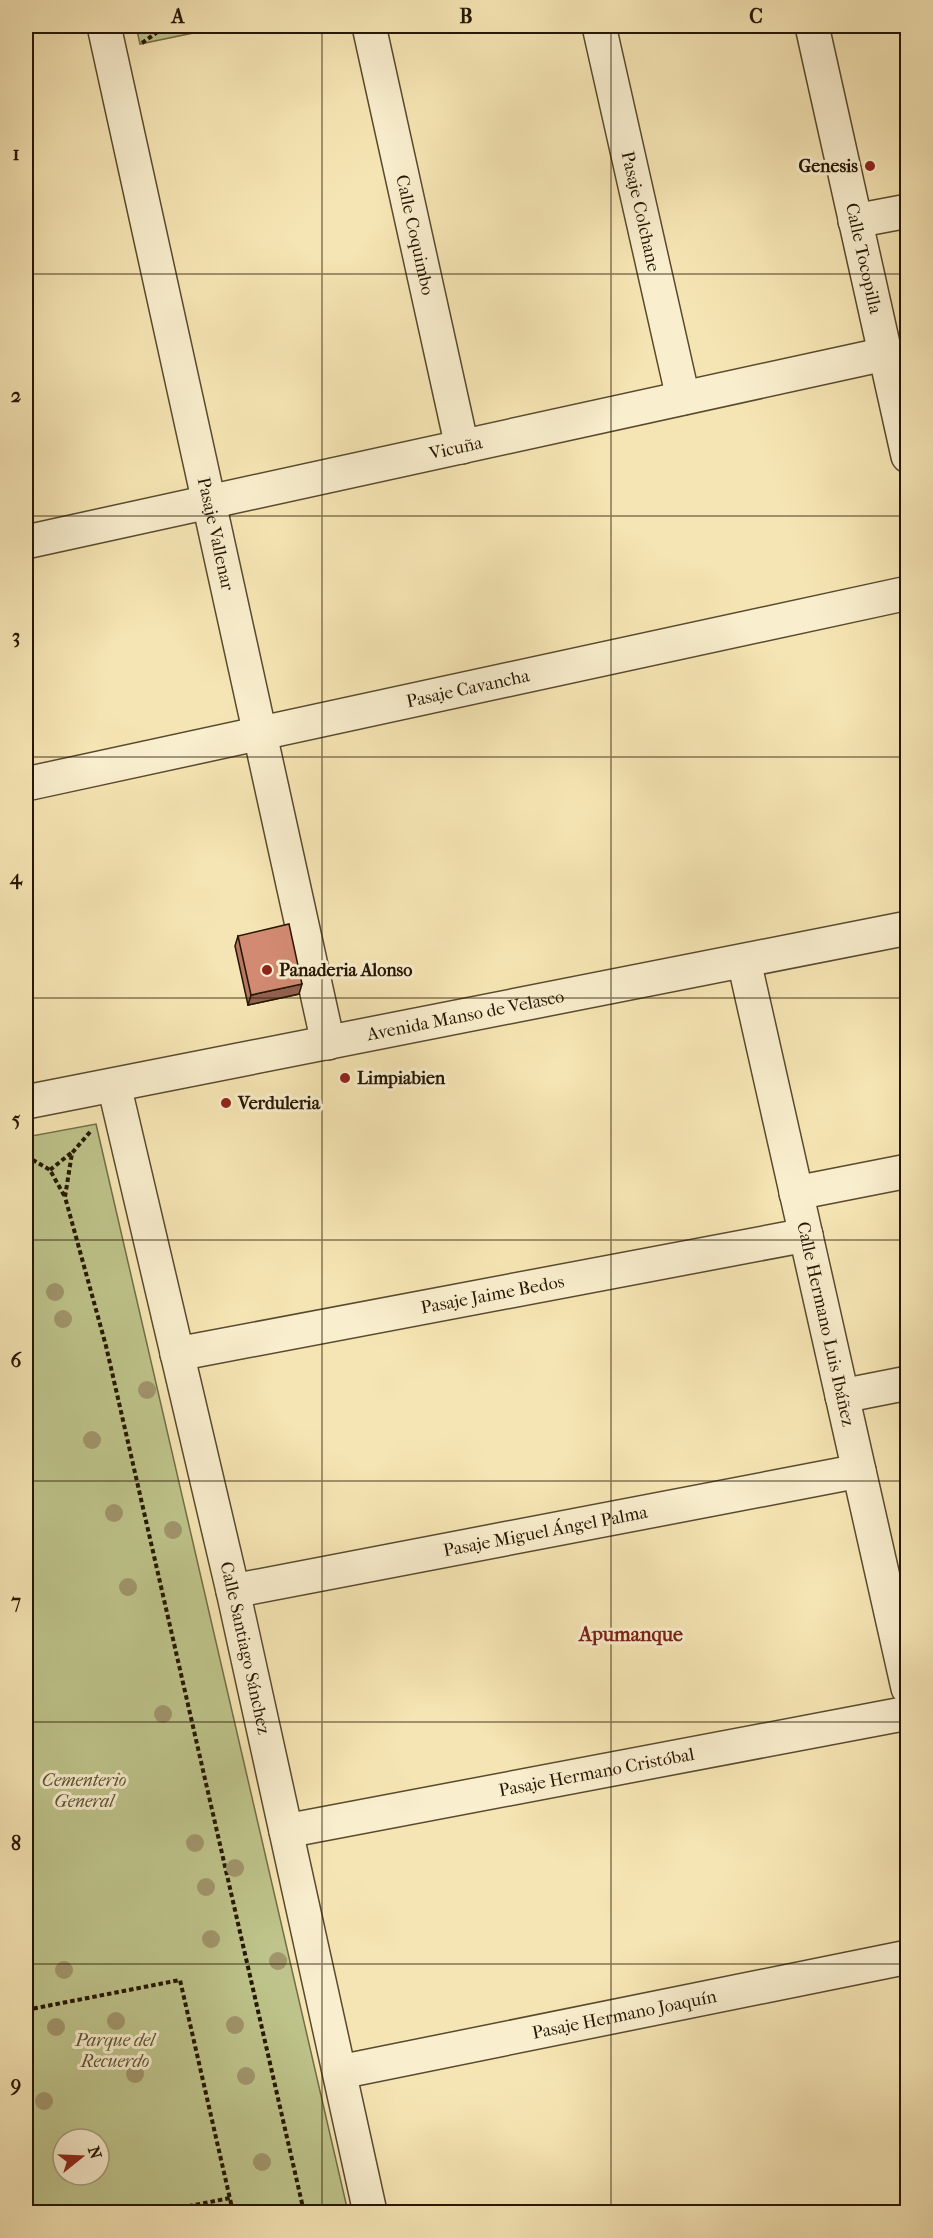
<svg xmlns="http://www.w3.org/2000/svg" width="933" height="2238" font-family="'IM FELL French Canon',serif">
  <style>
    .green { fill: #bec48b; stroke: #726d46; stroke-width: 1.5; fill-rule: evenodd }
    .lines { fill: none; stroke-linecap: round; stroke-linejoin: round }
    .minor-casing { stroke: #594a2e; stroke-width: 36 }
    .path { stroke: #251602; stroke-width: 4; stroke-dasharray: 4.5 3; stroke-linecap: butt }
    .minor { stroke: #f9eece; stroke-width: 33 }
    .tree { fill: #a1956c }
    .wall { fill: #b57763; stroke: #251602; stroke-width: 1.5 }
    .shaded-wall { fill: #936150; stroke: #251602; stroke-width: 1.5 }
    .building { fill: #d28a73; stroke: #251602; stroke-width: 1.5 }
    .grid { fill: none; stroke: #251602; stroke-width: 1.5; stroke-opacity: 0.55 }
    .poi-dot { fill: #8f2418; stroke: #f9eece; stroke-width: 2 }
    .labels { text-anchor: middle; stroke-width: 6; stroke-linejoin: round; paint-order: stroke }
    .poi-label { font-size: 18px; font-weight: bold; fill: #251602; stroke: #f9eece; text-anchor: start }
    .street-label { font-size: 18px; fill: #251602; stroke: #f9eece }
    .park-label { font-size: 18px; font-style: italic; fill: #5b5332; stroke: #f9eece }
    .neighbourhood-label { font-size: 20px; font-weight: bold; fill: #7a1f14; stroke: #f9eece }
    .neatline { fill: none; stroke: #251602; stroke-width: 2 }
    .grid-label { font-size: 20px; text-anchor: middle; font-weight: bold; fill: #251602 }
  </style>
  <rect width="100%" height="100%" fill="#f6e5b4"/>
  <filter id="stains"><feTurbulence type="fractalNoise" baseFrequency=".00333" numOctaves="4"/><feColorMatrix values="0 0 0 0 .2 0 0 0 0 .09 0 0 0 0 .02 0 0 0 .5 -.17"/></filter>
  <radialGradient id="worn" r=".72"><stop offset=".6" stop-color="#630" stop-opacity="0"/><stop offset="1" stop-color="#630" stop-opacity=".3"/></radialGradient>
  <g class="green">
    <polygon points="136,26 227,26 140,44"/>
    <path d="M 96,1124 L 348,2212 L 26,2212 L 26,1137 ZM 63,2139 L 99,2139 L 99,2175 L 63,2175 Z"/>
  </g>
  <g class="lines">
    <g class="minor-casing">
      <g id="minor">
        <path id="s1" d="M 104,26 L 328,1043"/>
        <path id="s2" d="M 369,26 L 462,447"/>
        <path id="s3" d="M 599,26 L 683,398"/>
        <path id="s4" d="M 812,26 L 908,456"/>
        <polyline points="855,221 908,211"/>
        <path id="s5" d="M 26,542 L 885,354"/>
        <path id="s6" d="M 26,784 L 908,593"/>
        <path id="s7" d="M 744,961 L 908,1688"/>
        <path id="s8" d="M 114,1085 L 233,1591 L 370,2212"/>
        <path id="s9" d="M 26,1102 L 908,928"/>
        <polyline points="796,1193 908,1171"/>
        <path id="s10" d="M 177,1354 L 806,1235"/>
        <polyline points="842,1396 908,1383"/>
        <path id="s11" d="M 233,1591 L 859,1471"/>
        <path id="s12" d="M 286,1831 L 908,1713"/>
        <path id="s13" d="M 340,2072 L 908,1957"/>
      </g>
    </g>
    <g class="path">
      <polyline points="142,43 166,26"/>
      <polyline points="90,1132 72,1153 65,1197 106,1346 304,2212"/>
      <polyline points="26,1156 50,1170 65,1197"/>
      <polyline points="50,1170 71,1153"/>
      <polyline points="26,2010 180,1980 233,2212"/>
      <polyline points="159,2212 230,2198"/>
    </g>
    <use href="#minor" class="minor"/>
  </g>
  <g class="tree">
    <circle cx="55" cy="1292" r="9"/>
    <circle cx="63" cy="1319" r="9"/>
    <circle cx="147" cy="1390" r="9"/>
    <circle cx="92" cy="1440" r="9"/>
    <circle cx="114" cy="1513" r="9"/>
    <circle cx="173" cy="1530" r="9"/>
    <circle cx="128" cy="1587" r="9"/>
    <circle cx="163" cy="1714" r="9"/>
    <circle cx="195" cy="1843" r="9"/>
    <circle cx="235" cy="1868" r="9"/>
    <circle cx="206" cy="1887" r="9"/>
    <circle cx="211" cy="1939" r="9"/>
    <circle cx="278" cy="1961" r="9"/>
    <circle cx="64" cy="1970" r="9"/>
    <circle cx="116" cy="2021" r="9"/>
    <circle cx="235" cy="2025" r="9"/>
    <circle cx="56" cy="2027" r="9"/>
    <circle cx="135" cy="2074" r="9"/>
    <circle cx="246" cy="2076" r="9"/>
    <circle cx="44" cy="2101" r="9"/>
    <circle cx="262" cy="2162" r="9"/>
  </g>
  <polygon class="wall" points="238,936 299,994 248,1005 235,946"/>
  <polygon class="shaded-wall" points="302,984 299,994 248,1005 251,995"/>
  <polygon class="building" points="289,924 302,984 251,995 238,936"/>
  <path class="grid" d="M 322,26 L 322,2212M 611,26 L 611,2212M 26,274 L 908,274M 26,516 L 908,516M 26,757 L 908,757M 26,998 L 908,998M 26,1240 L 908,1240M 26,1481 L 908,1481M 26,1722 L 908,1722M 26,1964 L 908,1964"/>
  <g class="poi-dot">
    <circle cx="870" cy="166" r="6"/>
    <circle cx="267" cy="970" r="6"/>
    <circle cx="345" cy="1078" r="6"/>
    <circle cx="226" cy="1103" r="6"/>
  </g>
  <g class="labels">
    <g class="poi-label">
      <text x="858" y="172" text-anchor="end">Genesis</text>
      <text x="279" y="976">Panaderia Alonso</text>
      <text x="357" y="1084">Limpiabien</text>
      <text x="238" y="1109">Verduleria</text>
    </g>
    <g class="street-label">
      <text dy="6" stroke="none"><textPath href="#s3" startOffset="190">Pasaje Colchane</textPath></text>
      <text dy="6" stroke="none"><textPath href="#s2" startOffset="214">Calle Coquimbo</textPath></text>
      <text dy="6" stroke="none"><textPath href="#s4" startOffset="238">Calle Tocopilla</textPath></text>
      <text dy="6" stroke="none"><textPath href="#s5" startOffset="440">Vicuña</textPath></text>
      <text dy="6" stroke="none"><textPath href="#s1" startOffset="520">Pasaje Vallenar</textPath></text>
      <text dy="6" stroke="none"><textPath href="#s6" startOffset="452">Pasaje Cavancha</textPath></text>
      <text dy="6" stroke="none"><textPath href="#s9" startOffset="448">Avenida Manso de Velasco</textPath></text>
      <text dy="6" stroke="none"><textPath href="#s10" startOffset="321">Pasaje Jaime Bedos</textPath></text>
      <text dy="6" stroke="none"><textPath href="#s7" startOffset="372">Calle Hermano Luis Ibáñez</textPath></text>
      <text dy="6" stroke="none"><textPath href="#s11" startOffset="318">Pasaje Miguel Ángel Palma</textPath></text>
      <text dy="6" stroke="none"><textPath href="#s8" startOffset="578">Calle Santiago Sánchez</textPath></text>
      <text dy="6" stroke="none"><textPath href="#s12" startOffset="316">Pasaje Hermano Cristóbal</textPath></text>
      <text dy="6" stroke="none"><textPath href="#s13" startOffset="290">Pasaje Hermano Joaquín</textPath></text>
    </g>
    <g class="park-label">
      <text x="84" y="1786">Cementerio<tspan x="84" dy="21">General</tspan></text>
      <text x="115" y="2046">Parque del<tspan x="115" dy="21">Recuerdo</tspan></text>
    </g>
    <g class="neighbourhood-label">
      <text x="631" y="1641">Apumanque</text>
    </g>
  </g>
  <rect width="933" height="2238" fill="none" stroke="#f6e5b4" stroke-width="66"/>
  <g transform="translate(81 2157) rotate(72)"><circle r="28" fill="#f9eece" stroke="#a4987c" stroke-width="1.5"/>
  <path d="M0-4.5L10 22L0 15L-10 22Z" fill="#8f2418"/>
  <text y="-9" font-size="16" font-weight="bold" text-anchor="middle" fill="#251602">N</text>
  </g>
  <rect x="33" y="33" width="867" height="2172" class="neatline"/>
  <g class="grid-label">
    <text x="178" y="23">A</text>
    <text x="466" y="23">B</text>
    <text x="756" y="23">C</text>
    <text x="16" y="160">1</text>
    <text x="16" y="402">2</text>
    <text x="16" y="643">3</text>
    <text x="16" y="884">4</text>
    <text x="16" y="1126">5</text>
    <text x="16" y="1367">6</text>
    <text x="16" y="1608">7</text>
    <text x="16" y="1850">8</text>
    <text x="16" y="2091">9</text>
  </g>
  <rect width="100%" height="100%" filter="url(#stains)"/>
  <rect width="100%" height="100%" fill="url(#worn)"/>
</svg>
